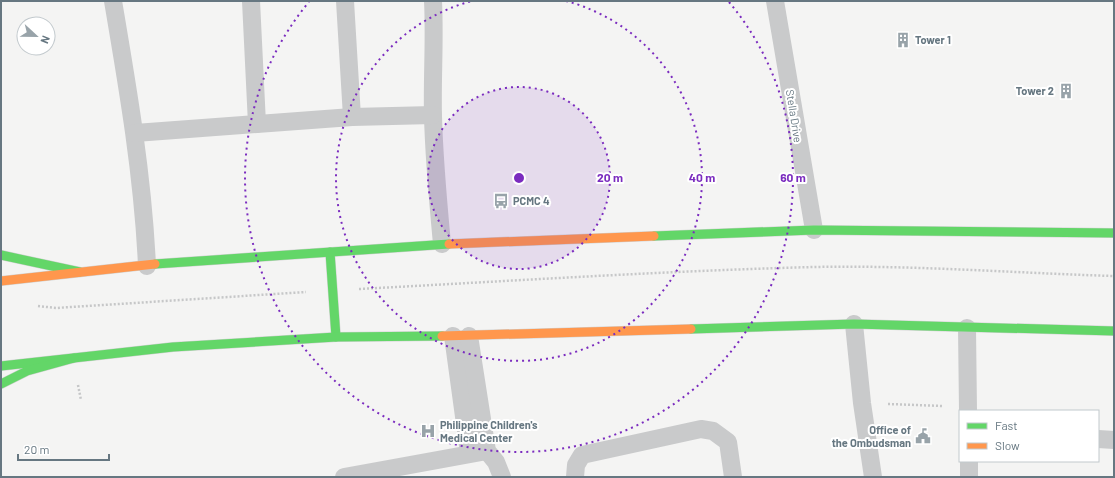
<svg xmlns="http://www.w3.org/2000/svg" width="1115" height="478" font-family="Barlow,sans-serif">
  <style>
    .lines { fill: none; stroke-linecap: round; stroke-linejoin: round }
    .fast-casing { stroke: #d0d1d1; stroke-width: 10 }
    .slow-casing { stroke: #d0d1d1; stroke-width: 10 }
    .path { stroke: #c6c7c8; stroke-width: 2.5; stroke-dasharray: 2 2; stroke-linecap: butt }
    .lane { stroke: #c9cacb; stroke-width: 18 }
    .fast { stroke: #63d668; stroke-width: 9 }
    .slow { stroke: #ff974d; stroke-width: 9 }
    .ring { fill: none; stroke: #7b2cbf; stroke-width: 2; stroke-dasharray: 2 4 }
    .labels { text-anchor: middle; stroke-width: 4; stroke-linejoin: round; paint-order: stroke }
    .poi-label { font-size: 11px; font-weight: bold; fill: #667781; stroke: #fff; text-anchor: start }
    .street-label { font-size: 11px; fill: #667781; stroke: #fff }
    .centre { fill: #7b2cbf; stroke: #fff; stroke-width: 2 }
    .ring-label { font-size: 12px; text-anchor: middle; font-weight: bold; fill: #7b2cbf; stroke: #fff; stroke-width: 4; stroke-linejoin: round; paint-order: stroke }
  </style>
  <rect width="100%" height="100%" fill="#f4f4f3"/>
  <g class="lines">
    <g class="fast-casing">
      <g id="fast">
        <polyline points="654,236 814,230 1114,233"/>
        <polyline points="330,252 336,337"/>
        <polyline points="1,255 80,272"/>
        <polyline points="155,264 449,244"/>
        <polyline points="691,329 854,324 1114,331"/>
        <polyline points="1,366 173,347 336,337 442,336"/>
        <polyline points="1,384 27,371 74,358"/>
      </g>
    </g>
    <g class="slow-casing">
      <g id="slow">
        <polyline points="449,244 654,236"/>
        <polyline points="1,281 155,264"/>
        <polyline points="442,336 691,329"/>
      </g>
    </g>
    <g class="path">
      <path d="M 359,289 C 511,281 662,271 814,267 C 914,265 1014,273 1114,276"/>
      <polyline points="38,306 56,308 306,292"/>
      <polyline points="78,385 81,400"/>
      <polyline points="888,404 943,406"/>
    </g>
    <g class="lane">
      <path d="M 113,1 C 128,89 143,177 147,266"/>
      <polyline points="251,1 257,124"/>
      <polyline points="345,1 352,117"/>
      <path d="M 433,1 C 435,40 432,78 433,116 C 434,159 438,201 442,244"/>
      <polyline points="775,1 814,230"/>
      <polyline points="135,133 352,117 433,115"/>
      <polyline points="854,324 862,403 873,477"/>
      <polyline points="967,328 968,411"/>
      <polyline points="453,336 469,453"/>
      <polyline points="469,336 487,451 496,462 502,477"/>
      <polyline points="1098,439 1114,440"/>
      <polyline points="969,461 969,477"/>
      <polyline points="344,477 487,451"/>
      <polyline points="575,477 576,465 582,455 701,429 713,431 728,442 733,477"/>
    </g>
    <use href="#fast" class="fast"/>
    <use href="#slow" class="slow"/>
  </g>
  <circle cx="519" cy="178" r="91" fill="#7b2cbf" fill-opacity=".12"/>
  <g class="ring">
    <circle cx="519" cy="178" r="91"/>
    <path d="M566 1A183 183 0 1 1 472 1"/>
    <path d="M729 2A274 274 0 1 1 309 2"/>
  </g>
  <defs>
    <g id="building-bare" transform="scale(1.2)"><path d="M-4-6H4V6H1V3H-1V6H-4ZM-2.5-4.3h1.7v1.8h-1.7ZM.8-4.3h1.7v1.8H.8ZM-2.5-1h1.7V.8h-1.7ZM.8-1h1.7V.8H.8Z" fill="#98a3a9" stroke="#fff" stroke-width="2.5" paint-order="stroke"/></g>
    <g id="bus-bare" transform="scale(1.2)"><path d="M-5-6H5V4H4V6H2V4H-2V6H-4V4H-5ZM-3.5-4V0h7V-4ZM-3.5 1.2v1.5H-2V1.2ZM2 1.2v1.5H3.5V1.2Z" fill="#98a3a9" stroke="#fff" stroke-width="2.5" paint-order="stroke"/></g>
    <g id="hospital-bare" transform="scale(1.2)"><path d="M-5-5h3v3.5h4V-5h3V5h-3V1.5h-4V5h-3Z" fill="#98a3a9" stroke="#fff" stroke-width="2.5" paint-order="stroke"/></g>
    <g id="civic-bare" transform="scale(1.2)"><path d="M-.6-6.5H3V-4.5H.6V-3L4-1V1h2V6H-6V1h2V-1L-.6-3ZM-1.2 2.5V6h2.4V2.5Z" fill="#98a3a9" stroke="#fff" stroke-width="2.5" paint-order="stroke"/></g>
  </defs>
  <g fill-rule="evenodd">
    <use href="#building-bare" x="903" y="40"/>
    <use href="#building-bare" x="1066" y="91"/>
    <use href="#bus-bare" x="501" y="201"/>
    <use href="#hospital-bare" x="428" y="431"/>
    <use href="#civic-bare" x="923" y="436"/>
  </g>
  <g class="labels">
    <g class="poi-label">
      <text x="915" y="44">Tower 1</text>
      <text x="1054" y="95" text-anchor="end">Tower 2</text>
      <text x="513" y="205">PCMC 4</text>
      <text x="440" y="429">Philippine Children's<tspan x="440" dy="13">Medical Center</tspan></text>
      <text x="911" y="434" text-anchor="end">Office of<tspan x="911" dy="13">the Ombudsman</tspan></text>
    </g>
    <g class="street-label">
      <text transform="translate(794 116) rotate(81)" y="4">Stella Drive</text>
    </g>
  </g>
  <circle cx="519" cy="178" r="6" class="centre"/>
  <g class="ring-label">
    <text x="610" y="182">20 m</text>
    <text x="702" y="182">40 m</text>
    <text x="793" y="182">60 m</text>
  </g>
  <rect width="1115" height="478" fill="none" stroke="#667781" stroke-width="4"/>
  <rect x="959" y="410" width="140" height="52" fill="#ffffff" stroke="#c2c9cd"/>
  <rect x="967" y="423" width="20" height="6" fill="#63d668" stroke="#c2c9cd"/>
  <text x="995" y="430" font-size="12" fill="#667781">Fast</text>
  <rect x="967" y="443" width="20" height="6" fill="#ff974d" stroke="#c2c9cd"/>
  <text x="995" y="450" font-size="12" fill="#667781">Slow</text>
  <g transform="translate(36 36) rotate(112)"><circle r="19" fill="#ffffff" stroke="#c2c9cd"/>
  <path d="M0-3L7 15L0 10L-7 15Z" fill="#98a3a9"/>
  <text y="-6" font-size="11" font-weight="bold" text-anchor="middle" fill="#667781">N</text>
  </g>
  <path d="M18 454v6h91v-6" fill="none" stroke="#667781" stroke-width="2"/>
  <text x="24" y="454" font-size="12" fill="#667781" stroke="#ffffff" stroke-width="3" paint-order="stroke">20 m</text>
</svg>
